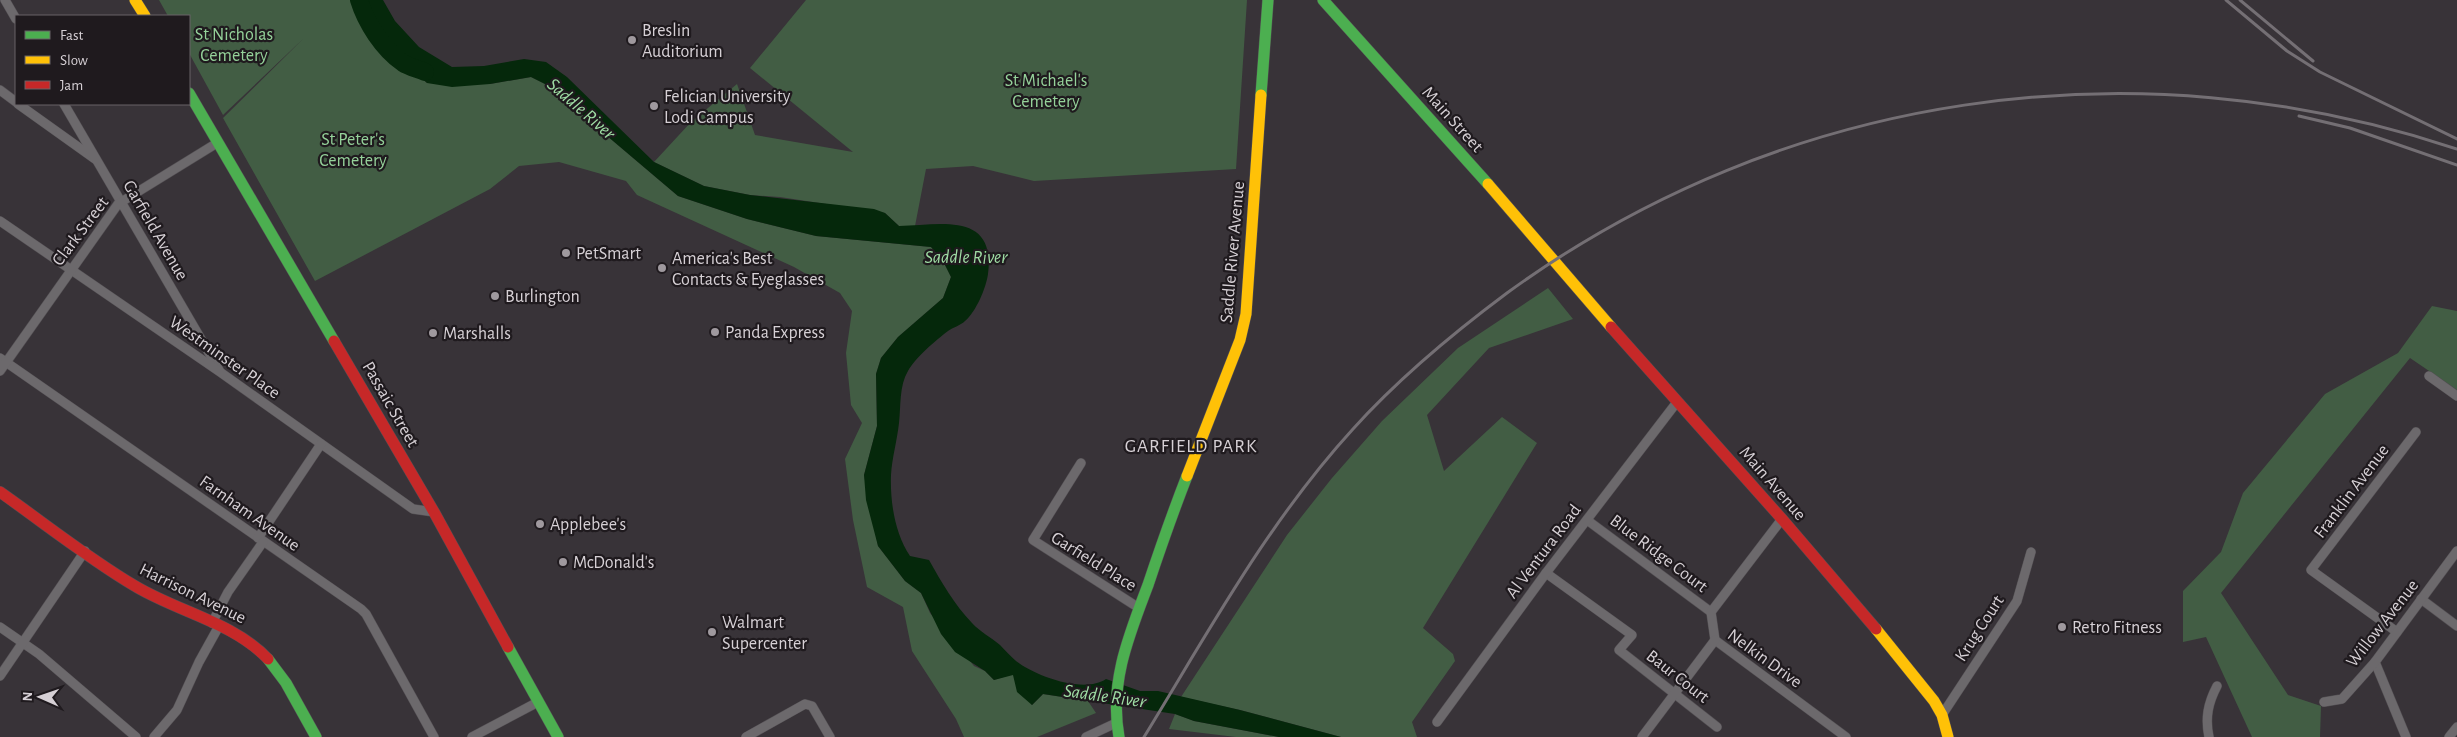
<svg xmlns="http://www.w3.org/2000/svg" width="2457" height="737" font-family="'Alegreya Sans',sans-serif">
  <style>
    .green { fill: #425d44 }
    .water { fill: #05280b }
    .lines { fill: none; stroke-linecap: round; stroke-linejoin: round }
    .river { stroke: #05280b; stroke-width: 18 }
    .street-casing { stroke: #534f53; stroke-width: 10 }
    .fast-casing { stroke: #534f53; stroke-width: 12 }
    .slow-casing { stroke: #534f53; stroke-width: 12 }
    .jam-casing { stroke: #534f53; stroke-width: 12 }
    .street { stroke: #6c696c; stroke-width: 9 }
    .fast { stroke: #4caf50; stroke-width: 11 }
    .slow { stroke: #ffc107; stroke-width: 11 }
    .jam { stroke: #c62828; stroke-width: 11 }
    .rail { stroke: #746f74; stroke-width: 3 }
    .poi-dot { fill: #9f999e; stroke: #1f1a1e; stroke-width: 2 }
    .labels { text-anchor: middle; stroke-width: 4.5; stroke-linejoin: round; paint-order: stroke }
    .poi-label { font-size: 18px; fill: #d6d0d5; stroke: #1f1a1e; text-anchor: start }
    .park-label { font-size: 18px; fill: #95d29a; stroke: #1f1a1e }
    .street-label { font-size: 18px; fill: #d6d0d5; stroke: #1f1a1e }
    .water-label { font-size: 19px; font-style: italic; fill: #9fdda4; stroke: #1f1a1e }
    .neighbourhood-label { font-size: 19px; letter-spacing: 1px; fill: #d6d0d5; stroke: #1f1a1e }
  </style>
  <rect width="100%" height="100%" fill="#383338"/>
  <g class="green">
    <polygon points="159,0 355,0 382,43 427,83 490,84 531,77 547,85 678,196 747,219 816,236 931,247 943,261 951,277 943,298 898,337 881,358 876,374 877,426 864,475 878,546 905,581 921,593 930,613 974,666 985,671 994,680 1013,674 1032,705 1043,694 1088,701 1096,713 1037,737 964,737 956,719 912,651 903,607 867,587 853,520 845,459 862,423 851,405 846,353 852,311 840,293 794,267 637,195 626,181 559,162 519,166 490,189 315,281 223,118 304,38 223,115 189,53 189,16 168,16"/>
    <polygon points="806,0 1247,0 1236,169 1034,181 973,166 926,169 915,226 899,226 885,213 780,197 750,195 704,186 654,162 691,122 737,84 755,135 853,152 750,68"/>
    <polygon points="1548,288 1573,319 1489,348 1427,415 1444,471 1502,417 1537,443 1423,628 1453,654 1455,661 1412,722 1417,737 1341,737 1240,710 1181,697 1287,535 1332,478 1382,421 1458,348"/>
    <polygon points="2432,306 2457,311 2457,390 2410,358 2221,593 2288,695 2321,706 2320,737 2252,737 2206,637 2183,642 2183,591 2221,552 2243,493 2325,394 2398,353"/>
    <polygon points="1175,714 1194,721 1279,737 1236,737 1169,729"/>
  </g>
  <path class="water" d="M 355,0 L 383,0 L 395,21 L 419,47 L 452,67 L 484,66 L 524,59 L 546,62 L 567,77 L 654,162 L 704,186 L 750,195 L 874,209 L 885,213 L 899,226 C 940,225 996,211 988,274 C 986,288 976,312 965,321 C 960,326 953,327 948,331 C 936,340 915,358 908,371 C 899,386 901,406 899,423 C 897,441 892,458 891,475 C 890,502 895,534 910,556 L 929,560 C 942,583 954,604 972,623 C 980,632 991,637 1000,645 C 1005,650 1010,656 1016,661 C 1035,676 1084,694 1106,679 L 1140,691 L 1158,691 L 1240,710 L 1341,737 L 1279,737 L 1194,721 L 1175,714 L 1043,694 L 1032,705 L 1017,692 L 1013,675 L 994,680 L 985,671 L 955,652 L 941,634 L 921,593 L 905,581 L 878,546 L 866,500 L 864,475 L 877,426 L 876,374 L 881,358 L 898,337 L 943,298 L 951,277 L 943,261 L 931,247 L 816,236 L 747,219 L 678,196 L 547,85 L 531,77 L 490,84 L 452,87 L 427,83 L 382,43 Z"/>
  <g class="lines">
    <path class="river" d="M 359,0 C 366,23 383,49 403,63 C 409,67 418,69 425,72"/>
    <g class="street-casing">
      <g id="street">
        <polyline points="5,0 16,19"/>
        <polyline points="0,90 16,102"/>
        <polyline points="18,104 95,159"/>
        <polyline points="64,104 219,370"/>
        <polyline points="0,221 220,372 413,509 434,512"/>
        <polyline points="0,358 361,609 366,614 434,737"/>
        <polyline points="0,371 118,204 217,143"/>
        <polyline points="2429,376 2457,396"/>
        <polyline points="1081,463 1033,540 1139,608"/>
        <polyline points="1587,520 1711,612"/>
        <polyline points="258,538 321,444"/>
        <polyline points="1546,573 1632,635 1619,650 1717,727"/>
        <polyline points="2421,599 2457,626"/>
        <polyline points="212,623 228,592 263,542"/>
        <polyline points="0,627 39,654 136,737"/>
        <polyline points="2397,632 2311,570 2416,432"/>
        <polyline points="1715,640 1846,737"/>
        <polyline points="1715,640 1711,612 1782,519"/>
        <polyline points="2375,662 2406,737"/>
        <polyline points="0,676 85,551"/>
        <polyline points="2324,702 2342,699 2375,662 2457,551"/>
        <polyline points="1942,715 2017,601 2031,552"/>
        <polyline points="1437,722 1546,573 1677,402"/>
        <polyline points="154,737 177,710 199,662 219,626"/>
        <polyline points="472,737 538,702"/>
        <polyline points="746,737 805,704 812,706 830,737"/>
        <polyline points="1086,737 1116,723"/>
        <polyline points="1642,737 1715,640"/>
        <path d="M 2209,737 C 2205,718 2208,703 2217,686"/>
        <polyline points="2449,737 2457,727"/>
      </g>
    </g>
    <g class="fast-casing">
      <g id="fast">
        <polyline points="1323,0 1488,184"/>
        <polyline points="189,93 334,341"/>
        <polyline points="1261,95 1268,0"/>
        <polyline points="508,647 558,737"/>
        <polyline points="268,659 286,683 316,737"/>
        <path d="M 1119,737 C 1109,683 1129,635 1148,585 C 1160,549 1173,512 1187,476"/>
      </g>
    </g>
    <g class="slow-casing">
      <g id="slow">
        <polyline points="135,0 145,16"/>
        <polyline points="1488,184 1611,327"/>
        <polyline points="1187,476 1240,340 1246,314 1261,95"/>
        <polyline points="1876,629 1934,701 1942,715 1948,737"/>
      </g>
    </g>
    <g class="jam-casing">
      <g id="jam">
        <polyline points="1611,327 1782,519 1876,629"/>
        <polyline points="334,341 434,512 508,647"/>
        <path d="M 0,492 C 44,523 89,559 135,586 C 178,612 233,622 268,659"/>
      </g>
    </g>
    <use href="#street" class="street"/>
    <use href="#fast" class="fast"/>
    <use href="#slow" class="slow"/>
    <use href="#jam" class="jam"/>
    <g class="rail">
      <polyline points="2226,0 2287,51 2320,72 2457,139"/>
      <polyline points="2240,0 2313,61"/>
      <polyline points="2299,116 2350,128 2457,165"/>
      <path d="M 1144,737 C 1209,631 1268,522 1353,429 C 1399,378 1452,334 1507,293 C 1783,92 2134,41 2457,149"/>
    </g>
  </g>
  <g class="poi-dot">
    <circle cx="632" cy="40" r="5"/>
    <circle cx="654" cy="106" r="5"/>
    <circle cx="566" cy="253" r="5"/>
    <circle cx="662" cy="268" r="5"/>
    <circle cx="495" cy="296" r="5"/>
    <circle cx="715" cy="332" r="5"/>
    <circle cx="433" cy="333" r="5"/>
    <circle cx="540" cy="524" r="5"/>
    <circle cx="563" cy="562" r="5"/>
    <circle cx="2062" cy="627" r="5"/>
    <circle cx="712" cy="632" r="5"/>
  </g>
  <g class="labels">
    <g class="poi-label">
      <text x="642" y="36">Breslin<tspan x="642" dy="21">Auditorium</tspan></text>
      <text x="664" y="102">Felician University<tspan x="664" dy="21">Lodi Campus</tspan></text>
      <text x="576" y="259">PetSmart</text>
      <text x="672" y="264">America's Best<tspan x="672" dy="21">Contacts &amp; Eyeglasses</tspan></text>
      <text x="505" y="302">Burlington</text>
      <text x="725" y="338">Panda Express</text>
      <text x="443" y="339">Marshalls</text>
      <text x="550" y="530">Applebee's</text>
      <text x="573" y="568">McDonald's</text>
      <text x="722" y="628">Walmart<tspan x="722" dy="21">Supercenter</tspan></text>
      <text x="2072" y="633">Retro Fitness</text>
    </g>
    <g class="park-label">
      <text x="234" y="40">St Nicholas<tspan x="234" dy="21">Cemetery</tspan></text>
      <text x="1046" y="86">St Michael's<tspan x="1046" dy="21">Cemetery</tspan></text>
      <text x="353" y="145">St Peter's<tspan x="353" dy="21">Cemetery</tspan></text>
    </g>
    <g class="street-label">
      <text transform="translate(1453 119) rotate(48)" y="6">Main Street</text>
      <text transform="translate(156 230) rotate(60)" y="6">Garfield Avenue</text>
      <text transform="translate(80 231) rotate(-53)" y="6">Clark Street</text>
      <text transform="translate(1232 252) rotate(-85)" y="6">Saddle River Avenue</text>
      <text transform="translate(225 357) rotate(35)" y="6">Westminster Place</text>
      <text transform="translate(391 404) rotate(60)" y="6">Passaic Street</text>
      <text transform="translate(1773 483) rotate(49)" y="6">Main Avenue</text>
      <text transform="translate(2351 491) rotate(-53)" y="6">Franklin Avenue</text>
      <text transform="translate(250 513) rotate(35)" y="6">Farnham Avenue</text>
      <text transform="translate(1543 551) rotate(-53)" y="6">Al Ventura Road</text>
      <text transform="translate(1659 553) rotate(37)" y="6">Blue Ridge Court</text>
      <text transform="translate(1094 561) rotate(32)" y="6">Garfield Place</text>
      <text transform="translate(193 593) rotate(26)" y="6">Harrison Avenue</text>
      <text transform="translate(2382 623) rotate(-52)" y="6">Willow Avenue</text>
      <text transform="translate(1979 628) rotate(-57)" y="6">Krug Court</text>
      <text transform="translate(1765 658) rotate(36)" y="6">Nelkin Drive</text>
      <text transform="translate(1678 676) rotate(38)" y="6">Baur Court</text>
    </g>
    <g class="water-label">
      <text transform="translate(582 108) rotate(41)" y="7">Saddle River</text>
      <text x="966" y="263">Saddle River</text>
      <text transform="translate(1105 695) rotate(8)" y="7">Saddle River</text>
    </g>
    <g class="neighbourhood-label">
      <text x="1191" y="452">GARFIELD PARK</text>
    </g>
  </g>
  <rect x="15" y="15" width="175" height="90" fill="#1f1a1e" stroke="#686367"/>
  <rect x="25" y="31" width="25" height="8" fill="#4caf50" stroke="#686367"/>
  <text x="60" y="40" font-size="15" fill="#d6d0d5">Fast</text>
  <rect x="25" y="56" width="25" height="8" fill="#ffc107" stroke="#686367"/>
  <text x="60" y="65" font-size="15" fill="#d6d0d5">Slow</text>
  <rect x="25" y="81" width="25" height="8" fill="#c62828" stroke="#686367"/>
  <text x="60" y="90" font-size="15" fill="#d6d0d5">Jam</text>
  <g transform="translate(40 697) rotate(272)" stroke="#1f1a1e" stroke-width="4" paint-order="stroke">
  <path d="M0-4L9 19L0 12L-9 19Z" fill="#d6d0d5"/>
  <text y="-8" font-size="14" font-weight="bold" text-anchor="middle" fill="#d6d0d5">N</text>
  </g>
</svg>
